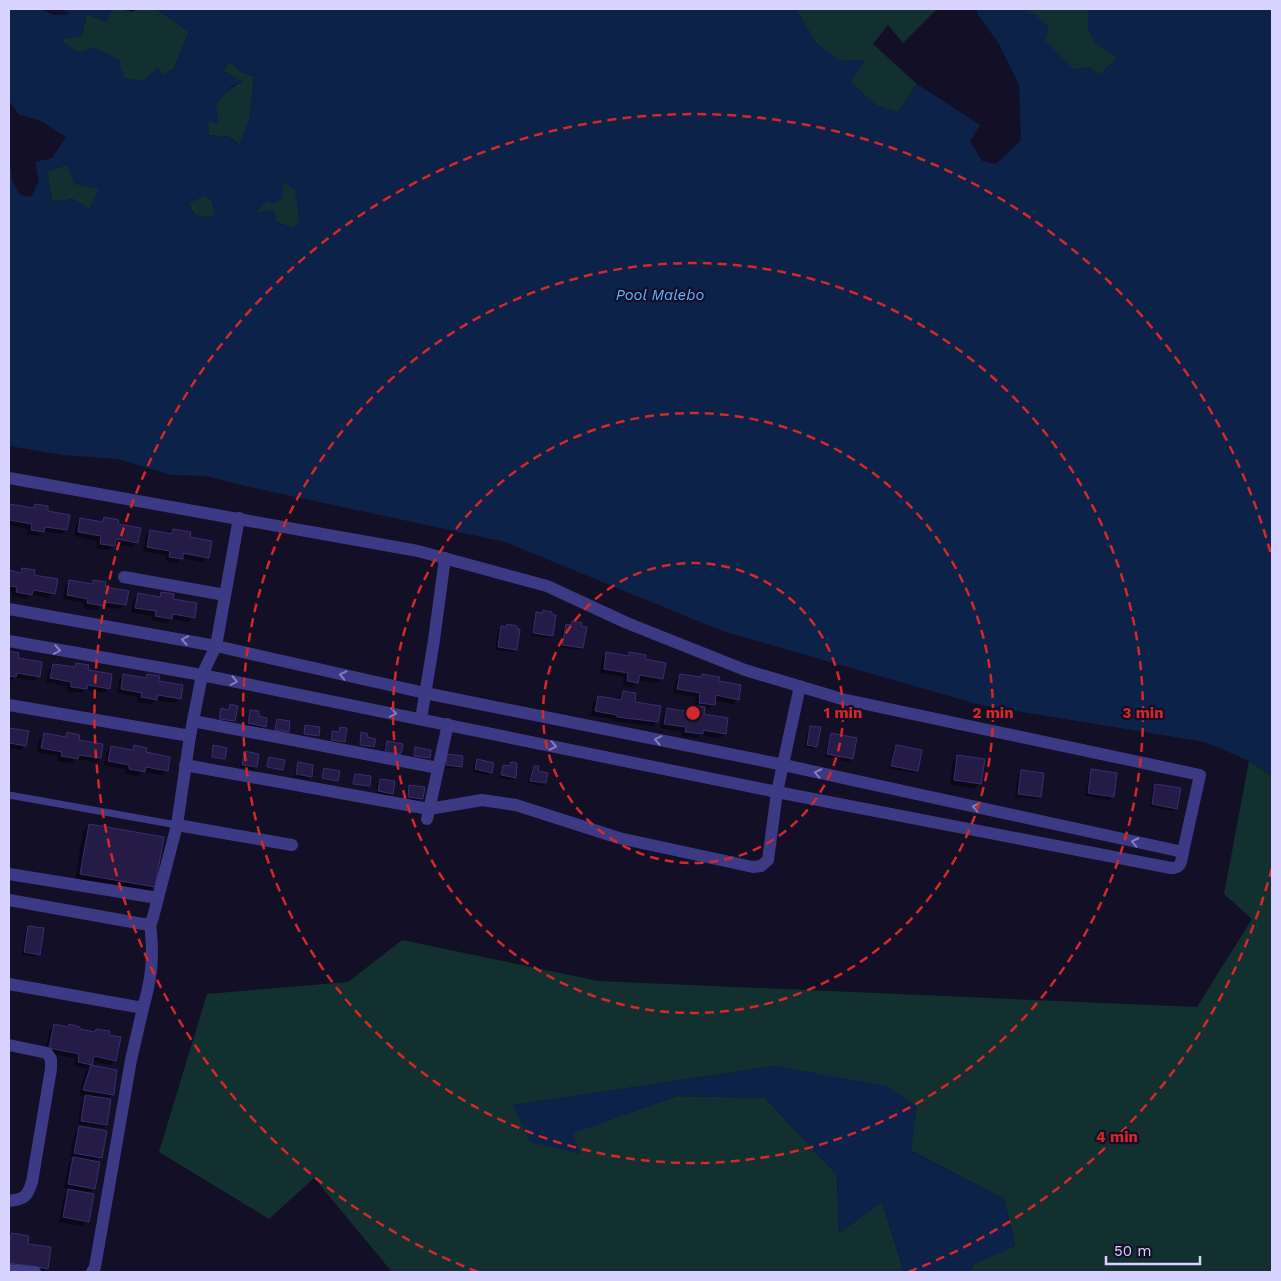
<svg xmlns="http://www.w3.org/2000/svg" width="1281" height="1281" font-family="'Work Sans',sans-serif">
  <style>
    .green { fill: #12302f }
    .water { fill: #0c2248; fill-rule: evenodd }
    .shadow { fill: #0007; fill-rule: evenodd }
    .building { fill: #241b47; stroke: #3b2d73 }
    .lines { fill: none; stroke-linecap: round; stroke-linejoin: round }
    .service { stroke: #3d3a85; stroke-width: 7 }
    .minor { stroke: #3d3a85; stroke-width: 12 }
    .tertiary { stroke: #3d3a85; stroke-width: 12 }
    .oneway { stroke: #837fbc }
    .ring { fill: none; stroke: #d62828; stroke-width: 2.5; stroke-dasharray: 9 6 }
    .labels { text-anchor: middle; stroke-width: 4.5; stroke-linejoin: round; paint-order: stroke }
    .water-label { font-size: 15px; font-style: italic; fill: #62b6ff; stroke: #130f26 }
    .centre { fill: #d62828; stroke: #130f26; stroke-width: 2.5 }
    .ring-label { font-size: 15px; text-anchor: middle; font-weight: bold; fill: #d62828; stroke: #130f26; stroke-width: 4.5; stroke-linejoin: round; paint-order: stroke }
  </style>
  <rect width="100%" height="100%" fill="#130f26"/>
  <g class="green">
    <polygon points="112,9 120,9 133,12 136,9 156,9 189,32 174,69 162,75 157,68 144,82 124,78 77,52 60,40 82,35 87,14 106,22"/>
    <polygon points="796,9 937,9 903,43 888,25 873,44 917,84 898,112 877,106 850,82 865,60 840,61 816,43"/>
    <polygon points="1027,9 1089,9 1088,30 1117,59 1099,75 1089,67 1074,70 1045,41"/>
    <path d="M 230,61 L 241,72 L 254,76 L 250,116 L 240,145 L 230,137 L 209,135 C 209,131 208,127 208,123 C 209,106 228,88 242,82 L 223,70 Z"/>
    <polygon points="67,165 100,189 89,209 73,199 52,202 47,171"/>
    <polygon points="283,182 295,189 300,222 292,228 255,213"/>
    <polygon points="205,195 212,201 215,213 210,218 195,215 188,203"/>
    <polygon points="1249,761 1272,776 1272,1272 970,1272 974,1264 1015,1245 1004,1199 910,1150 775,1066 514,1105 580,1154 572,1133 677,1096 765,1098 837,1175 839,1233 882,1202 904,1272 392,1272 314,1178 269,1219 159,1152 207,994 348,982 402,940 598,981 1197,1007 1252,919 1224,894"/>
  </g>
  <g class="water">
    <path d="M 9,9 L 41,9 L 54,15 L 70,14 L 62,9 L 112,9 L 107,22 L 87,14 L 82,35 L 60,40 L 77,52 L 94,47 L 119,60 L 124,78 L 144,81 L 158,67 L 162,75 L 174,69 L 189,32 L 156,9 L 796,9 L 816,43 L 840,61 L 865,60 L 850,82 L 877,106 L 898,112 L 917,84 L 980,125 L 970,141 L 982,161 L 996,164 L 1021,140 L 1019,85 L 999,44 L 978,15 L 976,9 L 1027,9 L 1049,27 L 1045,41 L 1074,70 L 1089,67 L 1099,75 L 1117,58 L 1095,43 L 1088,30 L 1089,9 L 1272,9 L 1272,776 L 1249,761 L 1205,742 L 980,705 L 722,631 L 505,542 L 245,486 L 206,476 L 171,475 L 118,459 L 62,455 L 9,446 L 9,160 L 13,182 L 20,195 L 31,197 L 39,181 L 35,162 L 52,158 L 66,137 L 39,120 L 19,115 L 9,100 ZM 230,61 L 241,72 L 254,76 L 250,116 L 239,145 L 230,137 L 209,135 L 208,122 L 218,123 L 216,103 L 232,86 L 243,82 L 223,70 ZM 67,165 L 74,184 L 99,189 L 89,209 L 73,199 L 52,202 L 47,171 ZM 283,182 L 295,190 L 300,222 L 292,228 L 276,222 L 275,209 L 256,213 L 266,201 L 274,204 L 283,198 ZM 205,195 L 212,201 L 215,213 L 210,218 L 195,215 L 188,204 Z"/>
    <polygon points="775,1066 887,1086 917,1107 911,1151 1004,1199 1015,1246 974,1264 970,1272 904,1272 882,1202 839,1233 837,1175 765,1098 677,1096 573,1133 580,1154 530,1142 513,1105"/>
  </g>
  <g class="shadow">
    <polygon points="10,505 32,509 36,505 46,512 66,530 61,534 43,531 38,536 27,534 28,529 9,525"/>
    <polygon points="81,519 101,522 105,519 117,525 137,542 132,547 114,544 109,550 96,548 97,541 74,536 76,524"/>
    <path d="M 151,531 L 170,535 L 174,531 L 189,538 L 208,557 L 203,562 L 182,558 L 177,563 L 166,561 L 166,555 L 143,551 L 146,536 ZM 178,551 L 206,556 L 206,559 L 177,553 Z"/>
    <polygon points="22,569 32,576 54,593 49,598 30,594 26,599 12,596 13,591 9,591 9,572 18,573"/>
    <polygon points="93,581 103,588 125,605 120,609 101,606 97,610 83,608 84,603 63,599 65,586 70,582 89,585"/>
    <polygon points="162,593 172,600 194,617 189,622 170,619 166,623 152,620 152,616 131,612 134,599 138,594 157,598"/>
    <polygon points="543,612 552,635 549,638 531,636 534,616 537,614 541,614"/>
    <polygon points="572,622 582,648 579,650 560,647 563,628"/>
    <polygon points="507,625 516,630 516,649 513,652 495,650 498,630"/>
    <polygon points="9,653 18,654 17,659 38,676 34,681 15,677 11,681 9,681"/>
    <polygon points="607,654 626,657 630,654 644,660 662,679 657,683 638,680 632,687 623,685 624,677 600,673 602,658"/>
    <polygon points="77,664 87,671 109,688 104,693 85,689 81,693 67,691 67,686 46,682 49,670 53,665 72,668"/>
    <polygon points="147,675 158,682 182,686 179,699 175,703 156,700 152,704 137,702 138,697 117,693 119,680 124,676 143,679"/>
    <polygon points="680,675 699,678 702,675 718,682 738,699 733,704 714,700 714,704 709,709 704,708 703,715 725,734 720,738 700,735 697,738 681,736 682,732 660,728 663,714 667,709 687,712 692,706 695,707 696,697 673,693 676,680"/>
    <polygon points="623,692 633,703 657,721 653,726 613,721 613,719 591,716 593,702 598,697 618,700 618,697"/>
    <polygon points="230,706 234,720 231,723 217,721 219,713 221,710 227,711"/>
    <polygon points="251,711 264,726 262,729 246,726 248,714"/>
    <polygon points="306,727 318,736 304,735"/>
    <polygon points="810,727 816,746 813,749 804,747 808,730"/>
    <polygon points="9,729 28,732 25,745 21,750 9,748"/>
    <polygon points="340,729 344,742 341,745 329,743 330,735 333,732 337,733"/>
    <polygon points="68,734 78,741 100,758 95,762 76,759 72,763 57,761 58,756 37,752 39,739 44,735 63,738"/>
    <polygon points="362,734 373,747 372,748 359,746"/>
    <polygon points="832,735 851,759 849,762 825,757 829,738"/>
    <polygon points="387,743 401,745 400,754 397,757 383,755 384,746"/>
    <polygon points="896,746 917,770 914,773 889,768 893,749"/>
    <polygon points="135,747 145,754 167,771 162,775 143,772 139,776 125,774 125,769 104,765 107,752 111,748 130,751"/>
    <polygon points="415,748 429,758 413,757"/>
    <polygon points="245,753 256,767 253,770 240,767 242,755"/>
    <polygon points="958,756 980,783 975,788 950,785 953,761"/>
    <polygon points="445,758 460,766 458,769 444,767"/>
    <polygon points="269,759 282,769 267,768"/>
    <polygon points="477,760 491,772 488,775 473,772 474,763"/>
    <polygon points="511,763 515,777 512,780 499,778 501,769 504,766 508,767"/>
    <polygon points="299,764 310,777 308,779 294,777 296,767"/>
    <polygon points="534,767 537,772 546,774 545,783 542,786 528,783 531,770"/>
    <polygon points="1092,771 1112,797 1109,800 1085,796 1089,774"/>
    <polygon points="1021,772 1040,796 1037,799 1015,797 1018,775"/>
    <polygon points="380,780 392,793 389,796 376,794 377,783"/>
    <polygon points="1156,785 1176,808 1173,811 1150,807 1153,788"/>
    <polygon points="410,787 422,798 419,801 406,799 407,789"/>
    <polygon points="90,825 154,886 148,892 75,880 83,831"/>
    <polygon points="29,927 39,954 36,957 22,955 26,930"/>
    <polygon points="54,1026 67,1028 69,1026 79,1030 94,1033 97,1030 108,1036 115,1060 110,1065 92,1061 89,1066 116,1071 113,1094 107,1100 106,1125 103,1128 78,1124 82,1099 86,1096 79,1095 86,1071 89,1069 74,1066 75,1058 45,1052 50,1030"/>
    <polygon points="80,1127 100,1157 95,1163 94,1188 88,1194 88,1221 83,1226 59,1222 64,1195 70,1189 64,1188 69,1163 74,1158 70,1157 75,1132"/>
    <polygon points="12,1234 26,1245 50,1248 47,1269 43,1272 9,1268 9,1238"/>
  </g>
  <g class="building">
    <polygon points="9,504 34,508 35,504 48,506 48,511 70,515 67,530 45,527 44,532 31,530 32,524 9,520"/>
    <polygon points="104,517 119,520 118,524 141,528 138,543 116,539 115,546 100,544 101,536 78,532 80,518 103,522"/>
    <polygon points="173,529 191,532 190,537 212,541 209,558 183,553 183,559 169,557 170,551 147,547 150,530 172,534"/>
    <polygon points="22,568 35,570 34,575 58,579 55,594 33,590 32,595 16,592 17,587 9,586 9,570 21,573"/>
    <polygon points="69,580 92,584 93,580 106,582 105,587 129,591 126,605 104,602 103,606 87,603 88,599 67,595"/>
    <polygon points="161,592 174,594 173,599 197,603 195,618 173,614 172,619 155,616 156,611 135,608 138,593 160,597"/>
    <polygon points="543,610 552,612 552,615 556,615 553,636 533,633 536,612 543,613"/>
    <polygon points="572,621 582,623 582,627 587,627 583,648 562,645 566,624 571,625"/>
    <polygon points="507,624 517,626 517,629 520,629 517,650 498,647 501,626 506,627"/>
    <polygon points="9,651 19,653 18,658 42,662 40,677 17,673 16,677 9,676"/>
    <polygon points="606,652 629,656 629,652 646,655 645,659 666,663 663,679 640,675 638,683 627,681 628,673 604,669"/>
    <polygon points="76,663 89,665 88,670 112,674 110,689 88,685 87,689 71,687 71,682 50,678 53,664 75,667"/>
    <polygon points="123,674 146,678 147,674 160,676 159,681 183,685 181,699 158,695 157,700 141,697 142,693 121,689"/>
    <polygon points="680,674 701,677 702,674 720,677 719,681 741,685 739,700 716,695 715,705 699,703 700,693 677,689"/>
    <polygon points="623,691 636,693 635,702 661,706 658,722 617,717 617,715 595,711 598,696 621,700"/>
    <polygon points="230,704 238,706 235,721 219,719 221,708 229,710"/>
    <polygon points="691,705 705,707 704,714 728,718 726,734 703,730 703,734 685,732 686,727 664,724 667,708 690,712"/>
    <polygon points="250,710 259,711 259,716 267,718 266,727 248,723"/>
    <polygon points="277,719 290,721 289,732 275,730"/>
    <polygon points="305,725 320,727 319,736 304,734"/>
    <polygon points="810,726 821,727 817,747 807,745"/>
    <polygon points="340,727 347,728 345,742 331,740 332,731 339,732"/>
    <polygon points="9,728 29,731 26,746 9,743"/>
    <polygon points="67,732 80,735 79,740 103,744 101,758 79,755 78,759 61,756 62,752 41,748 44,733 66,737"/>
    <polygon points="361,732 368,734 367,737 376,739 374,747 360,745"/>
    <polygon points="831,733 857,738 853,759 827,754"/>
    <polygon points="387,741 403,744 401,754 385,752"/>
    <polygon points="134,745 147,748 146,752 170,757 168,771 146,767 145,772 129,769 129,765 108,761 111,746 133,750"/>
    <polygon points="213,745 227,748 225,759 212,757"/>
    <polygon points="896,745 922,750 918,771 891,766"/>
    <polygon points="415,747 431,750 430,758 414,756"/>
    <polygon points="244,751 259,754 257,767 242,765"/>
    <polygon points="447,754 463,756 462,767 446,765"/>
    <polygon points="957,755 985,759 981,784 954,780"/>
    <polygon points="269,757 285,760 283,770 267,767"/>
    <polygon points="477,759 494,763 492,773 475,769"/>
    <polygon points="298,762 313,765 312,777 296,774"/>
    <polygon points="511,762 517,763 516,778 501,775 503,765 510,766"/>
    <polygon points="534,766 539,766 538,771 548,773 546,783 530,781"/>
    <polygon points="324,768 340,771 338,781 322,778"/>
    <polygon points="1091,769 1117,773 1114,797 1088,793"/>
    <polygon points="1021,770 1044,773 1041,797 1018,794"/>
    <polygon points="355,774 371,776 370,786 353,784"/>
    <polygon points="380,779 395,781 393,794 378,791"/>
    <polygon points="1155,784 1181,788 1177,809 1152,804"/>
    <polygon points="409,785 425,787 423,799 408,797"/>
    <polygon points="89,824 164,837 155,887 80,874"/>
    <polygon points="28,926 44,928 40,955 24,952"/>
    <polygon points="54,1024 68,1027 69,1024 80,1027 80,1029 95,1032 96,1029 110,1031 109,1035 121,1037 116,1061 94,1056 92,1065 78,1062 79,1054 49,1048"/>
    <polygon points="91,1065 117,1070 114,1095 83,1090"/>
    <polygon points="85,1095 111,1099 107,1125 81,1121"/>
    <polygon points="79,1126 107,1131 102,1158 74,1153"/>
    <polygon points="73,1157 100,1162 95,1189 68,1184"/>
    <polygon points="68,1189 94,1194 89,1222 63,1217"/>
    <polygon points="12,1233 29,1236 28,1244 51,1247 48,1269 9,1263 9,1241 10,1241"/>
  </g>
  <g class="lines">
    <polyline class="service" points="9,795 177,825"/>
    <g class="minor">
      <polyline points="9,478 418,551 547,586 627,623 745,670 842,699 1200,775 1183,852"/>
      <polyline points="124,577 225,595"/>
      <polyline points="9,705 190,736"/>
      <polyline points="421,719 434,640 445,558"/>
      <polyline points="193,721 438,768"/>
      <polyline points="185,765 429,809 482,800 516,805 619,838 753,867 761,866 768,860 777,792 800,686"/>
      <polyline points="427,819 448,724"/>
      <polyline points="177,825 292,845"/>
      <polyline points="9,874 158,898"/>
      <polyline points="9,900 143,924 147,924 152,921 177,825 190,736 202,675 216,646 239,518"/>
      <path d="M 9,984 L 143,1008 C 152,977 154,956 150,923"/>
      <path d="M 9,1045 L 47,1053 L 51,1059 L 51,1069 L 32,1182 C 27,1197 25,1199 9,1201"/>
      <polyline points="9,1270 35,1272"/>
      <polyline points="92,1272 95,1267 131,1060 143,1008"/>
    </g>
    <path class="tertiary" d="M 9,609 L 216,646 L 425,693 L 784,765 L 1183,852 C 1181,861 1182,868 1171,868 L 777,792 L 202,675 L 9,641"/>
  </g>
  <defs><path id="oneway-chevron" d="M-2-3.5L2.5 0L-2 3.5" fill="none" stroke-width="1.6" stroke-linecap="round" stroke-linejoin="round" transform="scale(1.25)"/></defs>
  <g class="oneway">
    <use href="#oneway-chevron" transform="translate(185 640) rotate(-170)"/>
    <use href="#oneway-chevron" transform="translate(57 650) rotate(10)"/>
    <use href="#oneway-chevron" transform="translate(343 675) rotate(-167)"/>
    <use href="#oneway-chevron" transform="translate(234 681) rotate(11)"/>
    <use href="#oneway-chevron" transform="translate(393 713) rotate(11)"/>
    <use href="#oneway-chevron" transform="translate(658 740) rotate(-169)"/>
    <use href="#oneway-chevron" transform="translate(553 746) rotate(12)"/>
    <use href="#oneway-chevron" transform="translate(818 773) rotate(-168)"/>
    <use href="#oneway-chevron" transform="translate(976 807) rotate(-168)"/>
    <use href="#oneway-chevron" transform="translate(1135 842) rotate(-168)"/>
  </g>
  <g class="ring">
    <circle cx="693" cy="713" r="150"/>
    <circle cx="693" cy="713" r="300"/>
    <circle cx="693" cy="713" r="450"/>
    <path d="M1272 868A599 599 0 0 1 908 1272M478 1272A599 599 0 1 1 1272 558"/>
  </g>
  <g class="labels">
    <g class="water-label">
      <text x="660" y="300">Pool Malebo</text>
    </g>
  </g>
  <circle cx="693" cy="713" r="8" class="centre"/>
  <g class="ring-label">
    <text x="843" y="718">1 min</text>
    <text x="993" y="718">2 min</text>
    <text x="1143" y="718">3 min</text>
    <text x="1117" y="1142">4 min</text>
  </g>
  <rect width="1281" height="1281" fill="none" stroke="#d9d4ff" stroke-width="20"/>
  <path d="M1106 1256v8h94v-8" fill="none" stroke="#d9d4ff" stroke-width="2.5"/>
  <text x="1114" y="1256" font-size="15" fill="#d9d4ff" stroke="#130f26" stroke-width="4" paint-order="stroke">50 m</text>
</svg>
